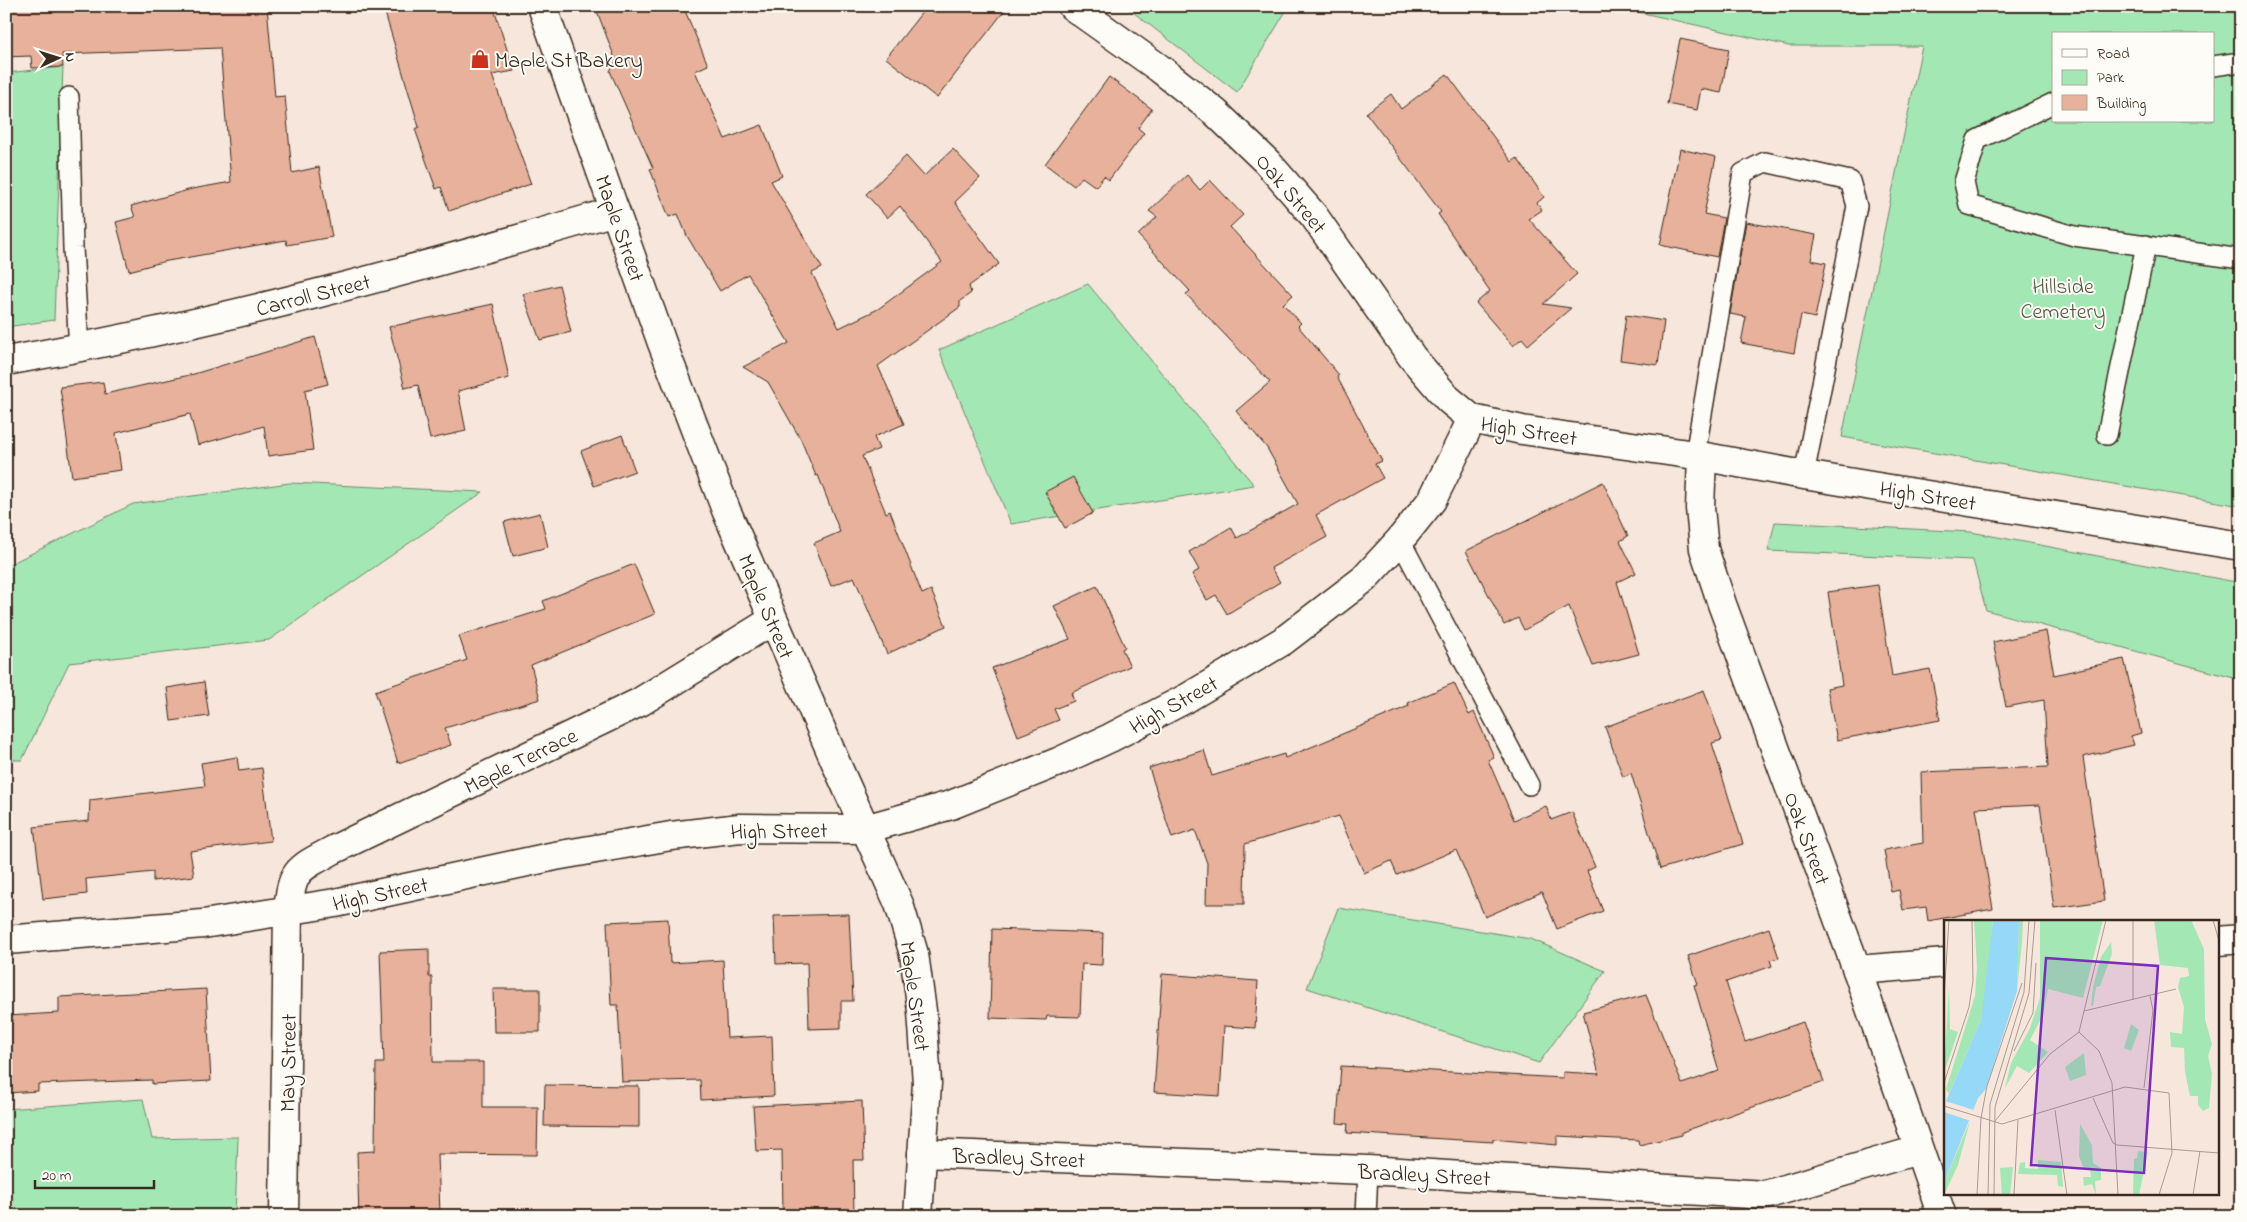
<svg xmlns="http://www.w3.org/2000/svg" width="2247" height="1222" font-family="'Indie Flower',sans-serif">
  <style>
    .green { fill: #a3e8b4; stroke: #6f8969; fill-rule: evenodd }
    .building { fill: #e7b19b; stroke: #3b2a1e }
    .lines { fill: none; stroke-linecap: round; stroke-linejoin: round }
    .lane-casing { stroke: #3b2a1e; stroke-width: 22 }
    .street-casing { stroke: #3b2a1e; stroke-width: 31 }
    .secondary-casing { stroke: #3b2a1e; stroke-width: 31 }
    .lane { stroke: #fdfcf7; stroke-width: 19 }
    .street { stroke: #fdfcf7; stroke-width: 28 }
    .secondary { stroke: #fdfcf7; stroke-width: 28 }
    .labels { text-anchor: middle; stroke-width: 4; stroke-linejoin: round; paint-order: stroke }
    .poi-label { font-size: 22px; fill: #3b2a1e; stroke: #fdfcf7; text-anchor: start }
    .street-label { font-size: 22px; fill: #3b2a1e; stroke: #fdfcf7 }
    .park-label { font-size: 22px; fill: #555a44; stroke: #fdfcf7 }
    .inset-road { fill: none; stroke: #ab9b8f; stroke-width: 1 }
    .view { fill: #7b2cbf; fill-opacity: 0.15; stroke: #7b2cbf; stroke-width: 2.5 }
    .inset-edge { fill: none; stroke: #3b2a1e; stroke-width: 2.5 }
  </style>
  <rect width="100%" height="100%" fill="#f6e6db"/>
  <filter id="ink" filterUnits="userSpaceOnUse"><feTurbulence type="fractalNoise" baseFrequency=".02" numOctaves="2"/><feDisplacementMap in="SourceGraphic" scale="10" xChannelSelector="R" yChannelSelector="G"/><feConvolveMatrix kernelMatrix="1 2 1 2 8 2 1 2 1" color-interpolation-filters="sRGB"/></filter>
  <g filter="url(#ink)">
    <g class="green">
      <polygon points="1125,6 1289,6 1237,92"/>
      <path d="M 1624,6 L 2241,6 L 2241,506 L 1842,437 L 1922,46 L 1789,46 L 1634,11 ZM 2053,34 L 2213,34 L 2213,121 L 2053,121 Z"/>
      <polygon points="63,67 54,320 6,327 6,73"/>
      <polygon points="1088,284 1254,485 1011,524 939,350"/>
      <polygon points="290,483 483,492 269,640 69,663 22,760 6,760 6,638 10,636 6,609 6,566 133,504"/>
      <polygon points="1775,522 1971,532 2241,583 2241,680 1986,610 1973,560 1768,551"/>
      <polygon points="1338,908 1531,939 1605,971 1539,1063 1307,988"/>
      <polygon points="143,1099 152,1139 238,1137 235,1216 6,1216 6,1109"/>
    </g>
    <g class="building">
      <polygon points="6,6 267,6 275,97 285,96 292,173 319,167 332,237 287,245 286,240 162,262 129,271 116,222 135,217 131,206 192,189 231,182 220,48 62,54 63,67 32,68 31,56 6,57"/>
      <polygon points="383,6 493,6 514,71 492,75 531,184 449,211 441,187 436,189 415,129 419,127"/>
      <polygon points="595,6 683,6 708,65 695,71 725,139 762,125 782,176 771,181 822,268 812,273 839,328 878,309 942,262 900,206 887,218 866,194 906,156 924,176 953,149 980,178 955,202 999,264 969,286 971,293 960,301 960,307 878,366 904,424 874,437 879,449 862,456 886,513 890,511 922,594 931,590 946,626 887,654 854,577 831,586 814,543 840,532 818,475 816,476 801,440 768,382 743,367 789,343 748,274 720,291 687,236 678,214 669,217 650,169 653,168 610,71 616,61"/>
      <polygon points="927,6 1008,6 937,98 886,58"/>
      <polygon points="1680,39 1729,49 1721,93 1701,89 1697,110 1667,104"/>
      <polygon points="1447,74 1512,162 1517,158 1544,197 1537,203 1542,210 1529,219 1577,274 1543,304 1571,308 1528,345 1522,338 1513,346 1476,303 1490,291 1438,214 1441,212 1366,113 1391,94 1401,109"/>
      <polygon points="1109,77 1152,109 1138,128 1144,133 1109,180 1104,176 1096,187 1082,177 1074,186 1045,164"/>
      <polygon points="1680,149 1716,157 1704,214 1724,218 1717,257 1660,245"/>
      <polygon points="1187,175 1200,190 1210,180 1243,215 1230,227 1293,295 1283,304 1301,323 1298,326 1339,375 1337,377 1382,461 1375,464 1383,478 1316,515 1327,537 1271,568 1280,582 1227,614 1216,595 1207,600 1192,574 1199,570 1189,552 1231,527 1237,538 1298,504 1267,448 1236,411 1270,382 1186,294 1190,291 1138,235 1157,217 1149,211"/>
      <polygon points="1746,222 1816,235 1811,260 1826,263 1815,318 1801,315 1794,353 1741,343 1746,317 1730,314"/>
      <polygon points="559,285 571,332 540,340 523,294"/>
      <polygon points="493,304 509,378 458,391 466,431 430,439 418,385 405,388 389,327"/>
      <polygon points="1626,315 1664,321 1658,365 1620,360"/>
      <polygon points="315,337 328,384 305,390 313,450 268,456 264,426 198,445 190,414 116,433 121,470 72,477 60,387 103,382 105,394 194,374"/>
      <polygon points="622,435 635,471 594,486 581,451"/>
      <polygon points="1073,477 1093,513 1065,528 1045,492"/>
      <polygon points="1603,482 1628,536 1620,541 1636,573 1617,582 1639,654 1593,666 1569,606 1524,630 1518,618 1504,625 1466,551"/>
      <polygon points="540,513 548,547 513,556 504,522"/>
      <polygon points="634,564 655,614 531,665 540,699 445,728 451,745 398,763 375,691 467,660 459,636 546,609 543,601"/>
      <polygon points="1878,585 1892,676 1930,669 1940,720 1837,740 1827,688 1842,685 1828,592"/>
      <polygon points="1097,586 1125,647 1122,649 1130,666 1071,693 1074,701 1054,709 1059,720 1018,736 992,668 1070,639 1054,606"/>
      <polygon points="2046,631 2054,675 2124,659 2141,733 2131,736 2134,745 2083,757 2104,901 2054,908 2040,805 1976,808 1993,909 1928,921 1926,907 1903,910 1899,890 1891,892 1884,850 1923,843 1921,772 2048,767 2044,700 2006,707 1993,642"/>
      <polygon points="204,682 209,716 171,721 167,688"/>
      <polygon points="1454,683 1469,715 1474,712 1494,757 1488,760 1514,820 1546,806 1551,820 1572,812 1595,867 1587,871 1603,911 1557,929 1542,892 1485,917 1456,850 1397,875 1391,861 1364,873 1339,816 1245,844 1244,904 1206,904 1207,863 1195,830 1172,838 1149,768 1204,750 1212,776 1284,754 1285,758 1409,706 1408,703"/>
      <polygon points="1704,690 1722,740 1712,743 1743,844 1660,869 1631,773 1623,777 1605,727"/>
      <polygon points="237,757 239,771 262,768 271,841 190,851 194,876 153,881 153,872 86,879 87,894 43,899 34,827 89,821 90,800 205,786 201,763"/>
      <polygon points="849,914 853,1001 841,1001 841,1028 809,1029 807,963 776,964 774,916"/>
      <polygon points="668,919 670,963 723,960 727,1038 772,1036 774,1096 701,1100 700,1080 622,1082 618,1005 611,1005 607,922"/>
      <polygon points="1769,928 1779,958 1770,960 1772,966 1726,982 1745,1042 1803,1022 1824,1082 1682,1132 1682,1135 1639,1145 1638,1140 1557,1136 1557,1145 1493,1139 1493,1142 1347,1133 1348,1124 1337,1123 1341,1066 1563,1078 1563,1072 1599,1074 1583,1012 1646,995 1682,1084 1719,1071 1694,985 1698,984 1688,956"/>
      <polygon points="992,929 1103,933 1102,965 1082,964 1080,1017 1047,1016 1046,1020 990,1018"/>
      <polygon points="429,949 429,977 432,977 433,1062 483,1062 483,1107 538,1107 537,1155 438,1154 440,1216 359,1216 357,1152 375,1151 376,1063 384,1063 380,951"/>
      <polygon points="1162,974 1258,981 1255,1028 1224,1026 1220,1096 1154,1092"/>
      <polygon points="206,989 211,1081 152,1084 152,1080 38,1084 38,1091 6,1093 6,1016 59,1013 59,997"/>
      <polygon points="493,989 540,989 540,1032 494,1032"/>
      <polygon points="545,1085 639,1086 639,1127 544,1126"/>
      <polygon points="862,1101 864,1160 853,1160 854,1216 783,1213 782,1150 756,1151 753,1106"/>
    </g>
    <g class="lines">
      <g class="lane-casing">
        <g id="lane">
          <polyline points="2213,66 2241,62"/>
          <polyline points="69,97 73,248 79,349"/>
          <polyline points="2053,103 1977,140 1964,182 1969,205 2074,236 2241,259"/>
          <polyline points="2107,435 2146,245"/>
          <polyline points="1695,455 1743,173 1765,162 1850,181 1857,206 1804,475"/>
          <polyline points="1400,540 1529,785"/>
          <polyline points="1366,1216 1368,1170"/>
        </g>
      </g>
      <g class="street-casing">
        <g id="street">
          <path d="M 6,361 C 212,325 415,270 615,211"/>
          <polyline points="1702,457 1700,508 1704,549 1722,604 1857,970 1942,1216"/>
          <polyline points="6,940 203,924 335,903 555,856 671,836 740,828 865,829 951,805 1058,762 1110,738 1187,698 1283,641 1364,579 1400,540 1432,500 1472,419"/>
          <polyline points="2218,941 2241,939"/>
          <polyline points="1857,970 1946,963"/>
          <polyline points="922,1153 1368,1170 1765,1195 1918,1150"/>
          <path d="M 284,1216 L 288,910 C 292,869 298,869 333,850 L 640,702 L 773,620"/>
        </g>
      </g>
      <g class="secondary-casing">
        <g id="secondary">
          <polyline points="542,6 662,343 726,510 839,770 899,904 914,954 922,1011 927,1083 918,1216"/>
          <polyline points="1072,6 1159,68 1216,113 1267,162 1314,216 1412,357 1448,399 1472,419 1522,430 1695,455 1804,475 2241,546"/>
        </g>
      </g>
      <use href="#lane" class="lane"/>
      <use href="#street" class="street"/>
      <use href="#secondary" class="secondary"/>
    </g>
  </g>
  <defs>
    <g id="shop-bare" transform="scale(1.5)"><path d="M-5-2.5h2.3a2.7 3.5 0 0 1 5.4 0H5L5.5 6h-11ZM-1.5-2.5h3a1.5 2.3 0 0 0-3 0Z" fill="#c8321e" stroke="#fdfcf7" stroke-width="2.5" paint-order="stroke"/></g>
  </defs>
  <g fill-rule="evenodd">
    <use href="#shop-bare" x="480" y="59"/>
  </g>
  <g class="labels">
    <g class="poi-label">
      <text x="495" y="67">Maple St Bakery</text>
    </g>
    <g class="street-label">
      <text transform="translate(1292 193) rotate(50)" y="8">Oak Street</text>
      <text transform="translate(621 228) rotate(71)" y="8">Maple Street</text>
      <text transform="translate(313 294) rotate(-14)" y="8">Carroll Street</text>
      <text transform="translate(1529 430) rotate(9)" y="8">High Street</text>
      <text transform="translate(1928 495) rotate(9)" y="8">High Street</text>
      <text transform="translate(767 606) rotate(67)" y="8">Maple Street</text>
      <text transform="translate(1173 704) rotate(-29)" y="8">High Street</text>
      <text transform="translate(520 760) rotate(-26)" y="8">Maple Terrace</text>
      <text transform="translate(779 830) rotate(-1)" y="8">High Street</text>
      <text transform="translate(1808 838) rotate(70)" y="8">Oak Street</text>
      <text transform="translate(380 893) rotate(-12)" y="8">High Street</text>
      <text transform="translate(916 996) rotate(82)" y="8">Maple Street</text>
      <text transform="translate(287 1063) rotate(-89)" y="8">May Street</text>
      <text transform="translate(1019 1157) rotate(2)" y="8">Bradley Street</text>
      <text transform="translate(1424 1174) rotate(3)" y="8">Bradley Street</text>
    </g>
    <g class="park-label">
      <text x="2063" y="293">Hillside<tspan x="2063" dy="25">Cemetery</tspan></text>
    </g>
  </g>
  <g transform="translate(1944 920)">
    <rect width="275" height="275" fill="#f6e6db"/>
    <path d="M 30,0 L 49,0 L 42,79 L 37,100 L 5,174 L 2,169 L 31,76 L 33,46 ZM 75,0 L 79,0 L 78,22 L 73,69 ZM 96,0 L 159,0 L 139,78 L 104,69 L 99,95 L 86,120 L 104,132 L 85,153 L 73,146 L 61,168 L 67,143 L 86,108 L 96,78 ZM 210,0 L 247,0 L 260,29 L 261,99 L 268,124 L 264,136 L 268,154 L 265,188 L 259,191 L 254,185 L 254,176 L 246,176 L 241,152 L 240,128 L 227,127 L 226,112 L 238,114 L 240,87 L 234,67 L 236,58 L 245,56 L 244,48 L 216,45 ZM 167,22 L 168,34 L 156,66 L 152,67 L 149,86 L 147,85 L 149,67 L 157,37 ZM 5,67 L 6,109 L 14,112 L 0,153 ZM 187,104 L 195,110 L 187,131 L 180,128 ZM 140,133 L 142,155 L 126,161 L 121,147 ZM 26,201 L 14,245 L 0,275 L 0,263 ZM 136,204 L 148,225 L 149,243 L 157,248 L 157,260 L 151,261 L 152,275 L 148,264 L 140,266 L 139,257 L 147,257 L 146,249 L 140,249 L 135,236 ZM 194,231 L 204,232 L 195,275 L 189,275 L 190,239 L 193,238 ZM 94,240 L 117,242 L 119,267 L 114,266 L 113,255 L 74,254 L 76,243 L 81,242 L 81,248 L 94,249 ZM 69,247 L 66,275 L 58,275 L 56,248 Z" fill="#a3e8b4"/>
    <path d="M 49,0 L 75,0 L 73,71 L 42,169 L 34,178 L 0,263 L 0,186 L 37,100 Z" fill="#96d8f8"/>
    <path d="M 1,181 L 30,190 L 27,201 L 0,192 Z" fill="#f6e6db"/>
    <path class="inset-road" d="M 269,0 L 275,21M 0,77 L 5,0M 189,80 L 189,0M 140,91 L 232,69M 135,112 L 155,131 L 168,163 L 174,275M 135,112 L 162,0M 70,131 L 89,93 L 92,43M 0,163 L 25,87 L 29,61 L 28,0M 200,168 L 209,90 L 206,76M 149,178 L 169,223 L 173,225M 0,186 L 58,204 L 181,167 L 225,173 L 228,233 L 215,275M 111,190 L 123,275M 37,198 L 43,166 L 78,63M 51,201 L 106,134 L 135,112M 173,225 L 275,233M 33,275 L 37,198M 44,275 L 46,184 L 80,72 L 85,0M 50,275 L 51,187 L 85,73 L 91,0M 70,275 L 74,200M 249,275 L 256,231"/>
    <path class="view" d="M 102,38 L 214,46 L 200,253 L 87,245 Z"/>
    <rect width="275" height="275" class="inset-edge"/>
  </g>
  <rect width="2247" height="1222" fill="none" stroke="#fdfcf7" stroke-width="25"/>
  <rect x="12" y="12" width="2222" height="1197" fill="none" stroke="#3b2a1e" stroke-width="2" filter="url(#ink)"/>
  <rect x="2052" y="32" width="162" height="90" fill="#fdfcf7" stroke="#afa8a0"/>
  <rect x="2062" y="49" width="25" height="8" fill="#fdfcf7" stroke="#afa8a0"/>
  <text x="2097" y="58" font-size="15" fill="#3b2a1e">Road</text>
  <rect x="2062" y="70" width="25" height="15" fill="#a3e8b4" stroke="#afa8a0"/>
  <text x="2097" y="82" font-size="15" fill="#3b2a1e">Park</text>
  <rect x="2062" y="95" width="25" height="15" fill="#e7b19b" stroke="#afa8a0"/>
  <text x="2097" y="108" font-size="15" fill="#3b2a1e">Building</text>
  <g transform="translate(58 58) rotate(86)" stroke="#fdfcf7" stroke-width="4" paint-order="stroke">
  <path d="M0-4L9 19L0 12L-9 19Z" fill="#3b2a1e"/>
  <text y="-8" font-size="14" font-weight="bold" text-anchor="middle" fill="#3b2a1e">N</text>
  </g>
  <path d="M35 1180v8h119v-8" fill="none" stroke="#3b2a1e" stroke-width="2.5"/>
  <text x="42" y="1180" font-size="15" fill="#3b2a1e" stroke="#fdfcf7" stroke-width="4" paint-order="stroke">20 m</text>
</svg>
